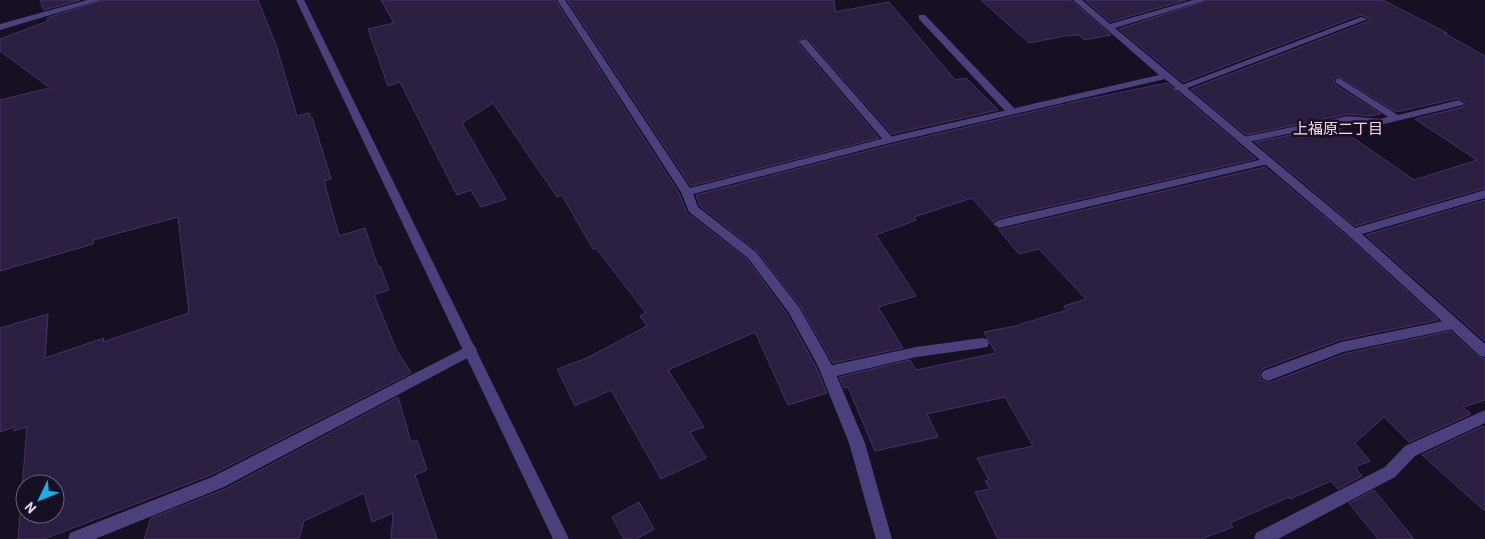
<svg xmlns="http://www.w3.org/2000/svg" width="1485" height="539" font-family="Barlow,'Noto Sans JP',sans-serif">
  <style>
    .building { fill: #2a1e41; stroke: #46326b; fill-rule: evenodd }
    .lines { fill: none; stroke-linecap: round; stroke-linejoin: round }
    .service { fill: #4b3f7c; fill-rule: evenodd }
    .minor { fill: #4b3f7c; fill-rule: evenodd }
    .tertiary { fill: #4b3f7c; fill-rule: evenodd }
    .labels { text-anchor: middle; stroke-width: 5; stroke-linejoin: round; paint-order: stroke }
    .neighbourhood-label { font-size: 15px; fill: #fbd6e8; stroke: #161022 }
  </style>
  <rect width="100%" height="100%" fill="#161022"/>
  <g class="building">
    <polygon points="40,0 80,0 44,10"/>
    <path d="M 103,0 L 258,0 L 276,45 L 297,116 L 309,113 L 310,117 L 312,117 L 331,179 L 324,181 L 339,236 L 365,228 L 378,267 L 380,266 L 389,290 L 374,295 L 396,349 L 411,373 L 211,475 L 44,539 L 18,539 L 27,427 L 14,431 L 14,427 L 0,432 L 0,328 L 48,314 L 45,358 L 104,338 L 103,342 L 189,313 L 178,217 L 93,240 L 93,244 L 0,271 L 0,100 L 50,88 L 0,51 L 0,39 L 48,21 L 47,18 ZM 25,484 L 55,484 L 55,514 L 25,514 Z"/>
    <polygon points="381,0 555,0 679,193 687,213 747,259 787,314 816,367 827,393 788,405 755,332 668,370 704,427 690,432 706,458 661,479 611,390 575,406 557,369 587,358 647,326 640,316 646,313 596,248 593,249 562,195 557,197 493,103 462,123 506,199 481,207 471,190 457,195 400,82 388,86 368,29 394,23"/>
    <polygon points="567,0 834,0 835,12 889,2 955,80 966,78 998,110 892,134 808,39 803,37 798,43 879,138 691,186"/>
    <polygon points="981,0 1071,0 1111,35 1084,40 1079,35 1065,36 1029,43"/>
    <polygon points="1085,0 1186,0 1110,22"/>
    <polygon points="1208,0 1383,0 1447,33 1444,33 1485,56 1485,188 1355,226 1255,142 1336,126 1414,180 1477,160 1415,119 1463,107 1466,102 1459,98 1396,112 1338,76 1334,78 1335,85 1381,114 1370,116 1348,114 1246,135 1191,89 1369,21 1370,18 1360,15 1183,82 1119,29"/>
    <polygon points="1167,83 1256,159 999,218 993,222 972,198 914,217 916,220 876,235 916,296 878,307 903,348 833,363 800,306 757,251 700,206 696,195 890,145 1074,102"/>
    <polygon points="1265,167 1348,237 1438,320 1340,340 1262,369 1259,374 1261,380 1269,383 1344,354 1450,331 1479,357 1485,359 1485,400 1463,407 1471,414 1409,442 1384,417 1355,443 1370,461 1355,467 1362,476 1338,489 1331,481 1290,499 1289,497 1230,523 1233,527 1201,539 998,539 975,492 990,489 985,481 989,480 977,458 1033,446 1005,397 927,414 938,437 875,451 848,387 844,388 839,377 910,360 916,370 996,353 984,332 1015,326 1067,310 1064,306 1086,299 1039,249 1019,254 999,230"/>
    <polygon points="1485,200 1485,341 1366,235"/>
    <polygon points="398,397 411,442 417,440 427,470 415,475 437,539 391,539 393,513 372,522 364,493 304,521 299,539 144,539 151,518 225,489"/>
    <polygon points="1483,426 1485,428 1485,511 1422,455"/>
    <polygon points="1374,490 1414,539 1378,539 1349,503"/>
    <polygon points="639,502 654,529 636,539 624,539 612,517"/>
  </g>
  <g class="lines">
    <g class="service">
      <polygon points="919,15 925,15 1015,109 1015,113 1007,113 919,19"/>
      <polygon points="1361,17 1368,19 1182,90 1176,90 1174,88"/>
      <polygon points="804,39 807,40 893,138 893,142 885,142 801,44 799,42"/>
      <polygon points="1339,78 1398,115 1459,100 1464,103 1463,105 1380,125 1348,122 1243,143 1238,140 1243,137 1348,116 1380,119 1388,117 1336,83 1336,79"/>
      <polygon points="1268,158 1272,159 1273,161 1272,163 999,228 993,224 999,220"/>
      <polygon points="1453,319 1458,320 1460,324 1458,328 1343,352 1268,381 1263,379 1261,375 1263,371 1341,342"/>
      <polygon points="982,338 987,339 989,343 987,347 982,348 916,357 828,378 823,376 821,372 823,368 828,366 916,347"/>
      <polygon points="1485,410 1485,423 1415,456 1395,477 1278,539 1254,539 1256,533 1385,467 1405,446"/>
    </g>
    <g class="minor">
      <polygon points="87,0 101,0 0,30 0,24"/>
      <polygon points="557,0 565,0 690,188 889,137 1159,75 1073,0 1082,0 1110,24 1193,0 1206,0 1115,28 1355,228 1485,190 1485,198 1362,234 1485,344 1485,357 1480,356 1349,236 1165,79 890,143 693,194 698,207 756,252 799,307 832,365 865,443 892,539 876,539 849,443 818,366 789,313 748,258 689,212 681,192"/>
      <polygon points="470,345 475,346 477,350 475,354 224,487 95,539 68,539 70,533 212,477"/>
    </g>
    <polygon class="tertiary" points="296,0 304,0 569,539 553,539"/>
  </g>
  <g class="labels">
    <g class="neighbourhood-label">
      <text x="1338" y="134">上福原二丁目</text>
    </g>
  </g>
  <g transform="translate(40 499) rotate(227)"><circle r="24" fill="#161022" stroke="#665e79"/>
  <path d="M0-4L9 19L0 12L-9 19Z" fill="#15b0e6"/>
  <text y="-8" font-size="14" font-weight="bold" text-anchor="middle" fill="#dfd4fb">N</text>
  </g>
</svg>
